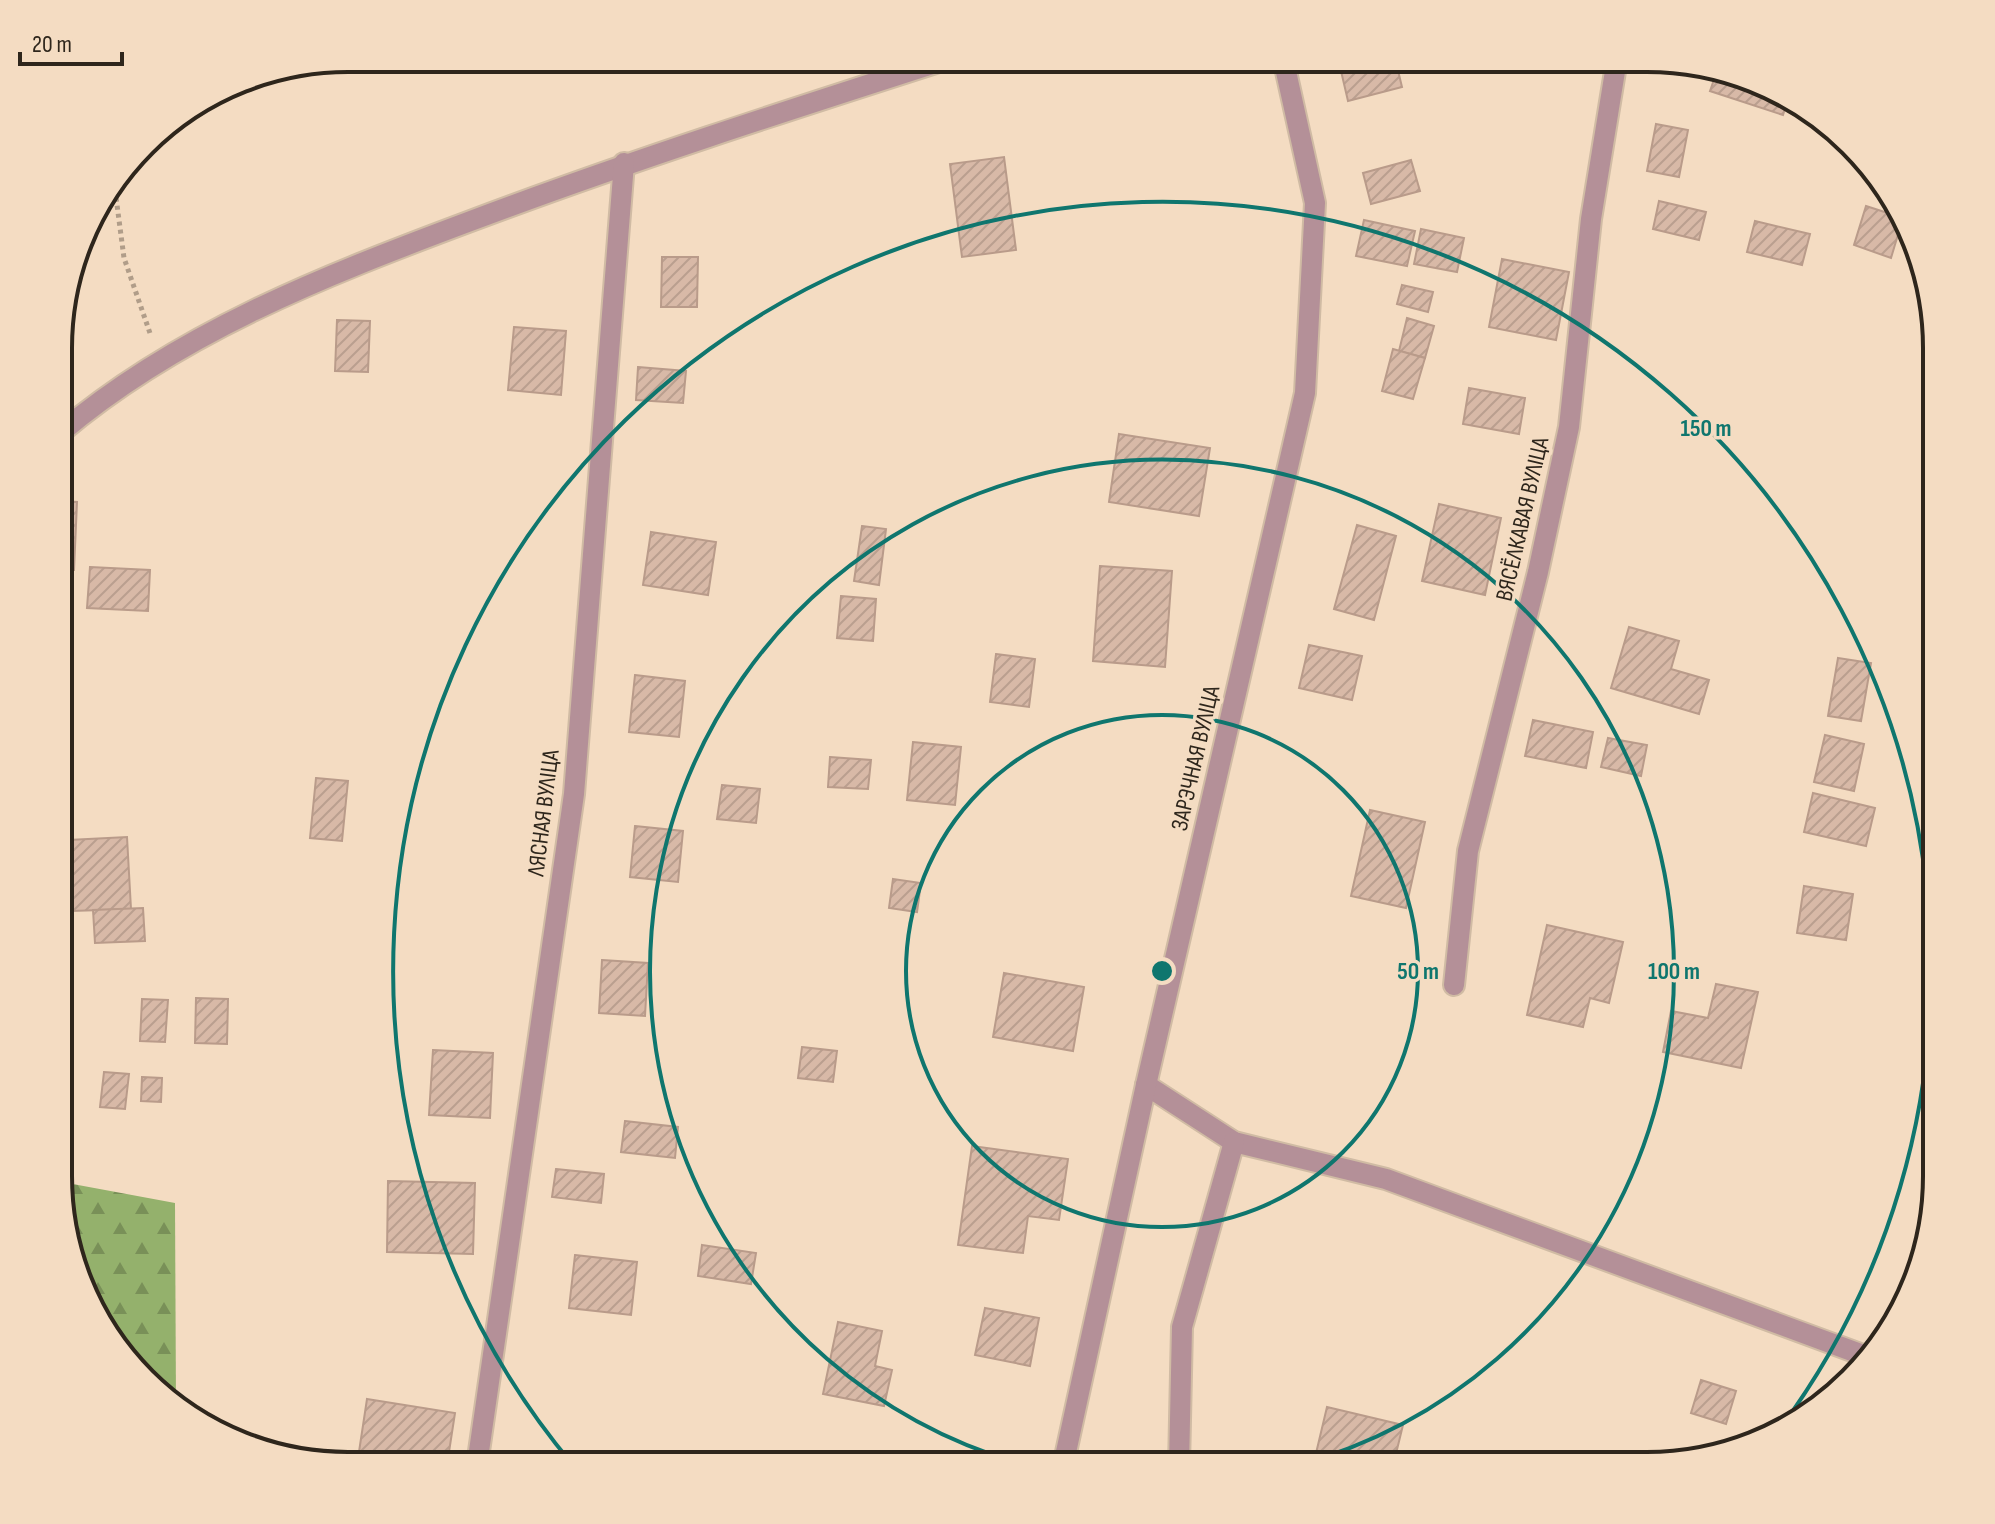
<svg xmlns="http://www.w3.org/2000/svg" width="1995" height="1524" font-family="'Sofia Sans Condensed',sans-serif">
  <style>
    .forest { fill: url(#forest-firs) }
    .building { fill: url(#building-hatch); stroke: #b99b8a; stroke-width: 2 }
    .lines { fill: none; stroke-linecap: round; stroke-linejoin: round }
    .minor-casing { stroke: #d0bba4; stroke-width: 24 }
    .path { stroke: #b09d89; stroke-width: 5; stroke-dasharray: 4 4; stroke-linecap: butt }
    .minor { stroke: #b49098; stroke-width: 20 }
    .ring { fill: none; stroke: #0f766e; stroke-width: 4 }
    .labels { text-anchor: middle; stroke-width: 7; stroke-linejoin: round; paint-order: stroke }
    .street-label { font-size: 24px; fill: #2e261c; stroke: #f4dcc2 }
    .rim { fill: none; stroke: #2e261c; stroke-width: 4 }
    .centre { fill: #0f766e; stroke: #f4dcc2; stroke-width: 4 }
    .ring-label { font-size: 24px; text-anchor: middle; font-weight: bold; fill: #0f766e; stroke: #f4dcc2; stroke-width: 7; stroke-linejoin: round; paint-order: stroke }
  </style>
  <defs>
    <pattern id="forest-firs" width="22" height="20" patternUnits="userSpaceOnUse" patternTransform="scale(2)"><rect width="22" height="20" fill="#94b16c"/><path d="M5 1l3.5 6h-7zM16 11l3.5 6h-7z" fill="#799058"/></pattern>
    <pattern id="building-hatch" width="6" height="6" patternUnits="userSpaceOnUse" patternTransform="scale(2)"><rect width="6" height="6" fill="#d8b9a7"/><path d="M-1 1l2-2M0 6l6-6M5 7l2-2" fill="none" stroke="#ba9f8f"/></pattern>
  </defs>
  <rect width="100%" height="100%" fill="#f4dcc2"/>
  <polygon class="forest" points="62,1182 175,1203 176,1406 157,1394 88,1305 60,1199"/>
  <g class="building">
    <polygon points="1338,58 1395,58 1402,87 1348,101"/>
    <polygon points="1717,71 1758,80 1788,99 1783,115 1710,91"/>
    <polygon points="1656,124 1688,130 1679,177 1647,171"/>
    <polygon points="1004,157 1016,250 962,257 950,164"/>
    <polygon points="1411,160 1420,191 1371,204 1363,173"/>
    <polygon points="1659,201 1706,212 1699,240 1653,229"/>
    <polygon points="1866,206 1903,218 1891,258 1854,245"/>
    <polygon points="1364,220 1415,231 1407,266 1356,256"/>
    <polygon points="1755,221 1810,234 1802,265 1747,252"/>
    <polygon points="1421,229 1464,238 1457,272 1414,264"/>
    <polygon points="662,257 698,257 697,307 661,307"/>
    <polygon points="1502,259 1569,272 1556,340 1489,327"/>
    <polygon points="1402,285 1433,292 1428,312 1397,304"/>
    <polygon points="1407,318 1434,326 1425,358 1399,351"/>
    <polygon points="337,320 370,321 368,372 335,371"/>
    <polygon points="514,327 566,331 561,395 508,390"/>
    <polygon points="1393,349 1425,358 1413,399 1382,391"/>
    <polygon points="638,367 686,371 683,403 636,400"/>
    <polygon points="1469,388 1525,398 1519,434 1463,424"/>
    <polygon points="1119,434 1210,448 1199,516 1109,502"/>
    <polygon points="60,501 77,502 74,570 60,569"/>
    <polygon points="1439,504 1501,518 1485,595 1422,581"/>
    <polygon points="1357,525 1396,536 1374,620 1334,609"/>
    <polygon points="862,526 886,529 879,585 854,581"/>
    <polygon points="651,532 716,542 708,595 643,585"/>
    <polygon points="1100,566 1172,571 1165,667 1093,661"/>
    <polygon points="90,567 150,570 148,611 87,608"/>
    <polygon points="841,596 876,599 873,641 837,638"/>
    <polygon points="1629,627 1679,641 1671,669 1709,680 1699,714 1611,688"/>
    <polygon points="1309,645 1362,656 1352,700 1299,688"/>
    <polygon points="996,654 1035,659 1029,707 990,702"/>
    <polygon points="1838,658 1871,663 1861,721 1828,716"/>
    <polygon points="635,675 685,681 679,737 629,732"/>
    <polygon points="1533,720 1593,732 1586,768 1525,756"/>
    <polygon points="1825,735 1864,744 1854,791 1814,782"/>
    <polygon points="1608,738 1647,745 1641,776 1601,767"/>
    <polygon points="913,742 961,747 955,805 907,800"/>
    <polygon points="830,757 871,760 868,789 828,787"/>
    <polygon points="316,778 348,781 342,841 310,838"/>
    <polygon points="722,785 760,789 756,823 717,819"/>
    <polygon points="1813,793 1875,808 1866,846 1804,832"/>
    <polygon points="1370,810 1425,822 1406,908 1351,896"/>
    <polygon points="635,826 683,831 678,882 630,877"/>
    <polygon points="127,837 131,909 72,911 69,840"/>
    <polygon points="893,879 921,883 917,912 889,908"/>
    <polygon points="1804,886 1853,894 1846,940 1797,933"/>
    <polygon points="143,908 145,941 95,943 93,910"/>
    <polygon points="1547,925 1623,942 1609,1003 1590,998 1583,1027 1527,1015"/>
    <polygon points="602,960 648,963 645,1016 599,1013"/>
    <polygon points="1004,973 1084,987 1073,1051 993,1037"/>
    <polygon points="1716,984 1758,992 1741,1068 1663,1052 1671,1011 1708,1018"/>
    <polygon points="196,998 228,999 227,1044 195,1043"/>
    <polygon points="142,999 168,1000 165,1042 140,1041"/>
    <polygon points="1936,1022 1936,1071 1928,1069"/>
    <polygon points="802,1047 837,1051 833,1082 798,1078"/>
    <polygon points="433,1050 493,1053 490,1118 429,1115"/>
    <polygon points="104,1072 129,1074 125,1109 100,1107"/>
    <polygon points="142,1077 162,1078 161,1102 141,1101"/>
    <polygon points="625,1121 678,1127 675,1158 621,1152"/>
    <polygon points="972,1146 1068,1159 1059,1220 1028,1216 1023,1253 958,1245"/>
    <polygon points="556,1169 604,1174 601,1203 552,1197"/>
    <polygon points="388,1181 475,1183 473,1254 387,1252"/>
    <polygon points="702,1245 756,1253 751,1284 698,1276"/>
    <polygon points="575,1255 637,1262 631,1315 569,1308"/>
    <polygon points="985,1308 1039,1318 1030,1366 975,1355"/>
    <polygon points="838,1322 882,1331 875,1366 892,1370 884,1406 823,1394"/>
    <polygon points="1701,1380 1736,1391 1726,1424 1691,1413"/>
    <polygon points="367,1399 455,1413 447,1465 357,1465"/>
    <polygon points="1327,1407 1403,1425 1393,1466 1313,1466"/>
    <polygon points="522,1452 570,1463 569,1466 519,1465"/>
  </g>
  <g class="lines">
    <g class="minor-casing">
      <g id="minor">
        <path d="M 60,433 C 178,333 324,276 468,222 C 627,162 789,110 951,58"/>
        <polyline points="1454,985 1468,851 1538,572 1569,427 1591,219 1617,59"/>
        <polyline points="1146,1085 1234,1142 1386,1179 1871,1358"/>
        <polyline points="477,1465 574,794 624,163"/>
        <polyline points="1063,1466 1146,1085 1305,393 1315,203 1283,58"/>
        <polyline points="1179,1466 1182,1327 1234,1142"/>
      </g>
    </g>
    <polyline class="path" points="114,182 124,258 151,336"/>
    <use href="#minor" class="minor"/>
  </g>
  <g class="ring">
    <circle cx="1162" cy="971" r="256"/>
    <path d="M1029 1466A512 512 0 1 1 1295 1466"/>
    <path d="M573 1465A769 769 0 1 1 1776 1434"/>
  </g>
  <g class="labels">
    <g class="street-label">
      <text transform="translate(1522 519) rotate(-77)" y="8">ВЯСЁЛКАВАЯ ВУЛІЦА</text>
      <text transform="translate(1195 758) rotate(-77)" y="8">ЗАРЭЧНАЯ ВУЛІЦА</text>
      <text transform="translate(543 813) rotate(-83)" y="8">ЛЯСНАЯ ВУЛІЦА</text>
    </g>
  </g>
  <path d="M0 0H1995V1524H0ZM348 72H1647A276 276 0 0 1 1923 348V1176A276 276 0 0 1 1647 1452H348A276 276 0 0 1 72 1176V348A276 276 0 0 1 348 72Z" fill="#f4dcc2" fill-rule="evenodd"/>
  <path class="rim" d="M348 72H1647A276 276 0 0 1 1923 348V1176A276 276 0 0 1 1647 1452H348A276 276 0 0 1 72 1176V348A276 276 0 0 1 348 72Z"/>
  <circle cx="1162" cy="971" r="12" class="centre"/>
  <g class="ring-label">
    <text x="1706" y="436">150 m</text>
    <text x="1418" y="979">50 m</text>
    <text x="1674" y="979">100 m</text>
  </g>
  <path d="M20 52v12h102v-12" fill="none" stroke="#2e261c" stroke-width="4"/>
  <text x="32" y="52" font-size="24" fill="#2e261c" stroke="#f4dcc2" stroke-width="6" paint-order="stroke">20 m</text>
</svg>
